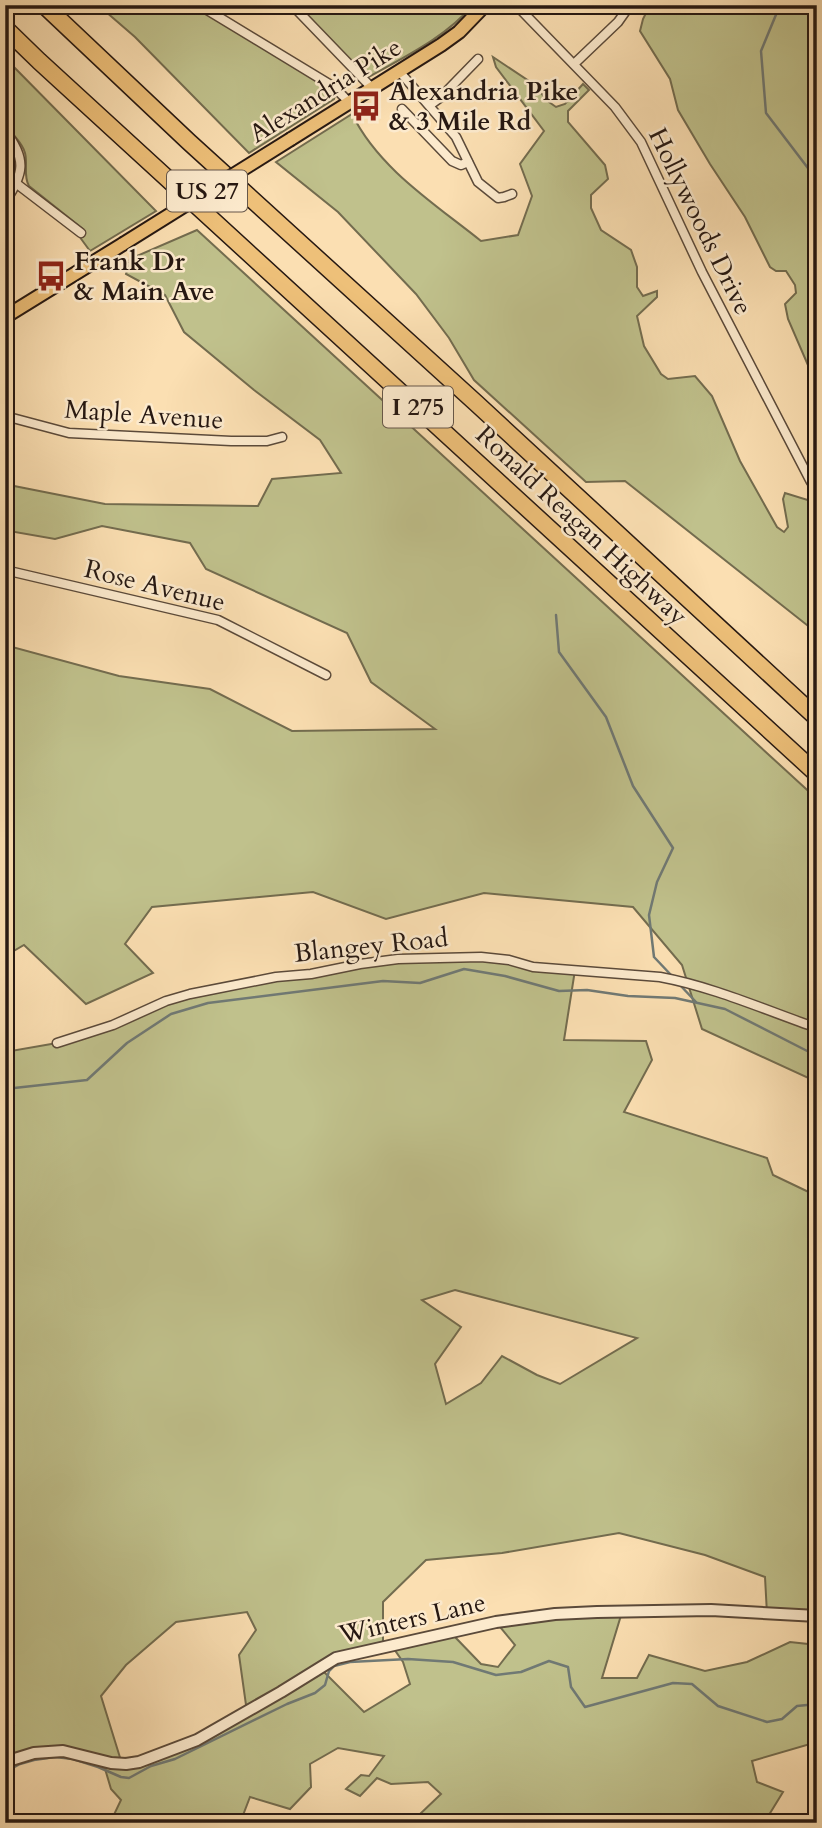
<svg xmlns="http://www.w3.org/2000/svg" width="822" height="1828" font-family="Cardo,serif">
  <style>
    .green { fill: #c0c18c; stroke: #736c4f; stroke-width: 2; fill-rule: evenodd }
    .lines { fill: none; stroke-linecap: round; stroke-linejoin: round }
    .stream { stroke: #707974; stroke-width: 2.5 }
    .minor-casing { stroke: #5b4a3a; stroke-width: 11 }
    .tertiary-casing { stroke: #5b4a3a; stroke-width: 14 }
    .primary-casing { stroke: #261812; stroke-width: 16 }
    .motorway-casing { stroke: #261812; stroke-width: 19 }
    .minor { stroke: #fceacd; stroke-width: 8 }
    .tertiary { stroke: #fceacd; stroke-width: 10 }
    .primary { stroke: #eec079; stroke-width: 12 }
    .motorway { stroke: #eec079; stroke-width: 16 }
    .primary-bridge-casing { stroke: #261812; stroke-width: 16; stroke-linecap: butt }
    .primary-bridge { stroke: #eec079; stroke-width: 12 }
    .labels { text-anchor: middle; stroke-width: 5; stroke-linejoin: round; paint-order: stroke }
    .shield { fill: #fceacd; stroke: #66574a; stroke-width: 2 }
    .shield-label { font-size: 24px; font-weight: bold; fill: #261812 }
    .street-label { font-size: 26px; fill: #261812; stroke: #fceacd }
    .poi-label { font-size: 26px; font-weight: bold; fill: #261812; stroke: #fceacd; text-anchor: start }
  </style>
  <rect width="100%" height="100%" fill="#fbdfb2"/>
  <filter id="stains"><feTurbulence type="fractalNoise" baseFrequency=".00286" numOctaves="4"/><feColorMatrix values="0 0 0 0 .2 0 0 0 0 .09 0 0 0 0 .02 0 0 0 .5 -.17"/></filter>
  <radialGradient id="worn" r=".72"><stop offset=".6" stop-color="#630" stop-opacity="0"/><stop offset="1" stop-color="#630" stop-opacity=".3"/></radialGradient>
  <g class="green">
    <polygon points="98,5 195,5 331,90 335,96 334,99 249,153 135,37"/>
    <path d="M 297,5 L 473,5 C 445,38 404,57 367,78 Z"/>
    <polygon points="650,5 817,5 817,386 788,319 785,304 796,293 795,285 786,271 776,271 770,267 745,217 710,164 678,110 670,79 640,31 643,19"/>
    <path d="M 493,57 L 532,83 L 549,102 L 556,107 L 565,104 L 583,84 L 589,90 L 568,111 L 568,122 L 605,165 L 608,179 L 591,195 L 591,208 L 601,230 L 631,250 L 637,267 L 637,287 L 643,296 L 657,291 L 657,297 L 637,316 L 644,346 L 661,374 L 668,379 L 695,376 L 712,396 L 740,461 L 777,527 L 784,532 L 788,527 L 783,499 L 785,493 L 811,501 L 814,520 L 811,540 L 817,557 L 817,633 L 625,481 L 586,482 L 474,380 L 449,338 L 416,294 L 338,212 L 276,162 L 352,114 C 379,169 435,204 481,241 L 518,235 L 532,196 L 520,164 L 544,131 L 496,67 Z"/>
    <path d="M 5,58 L 156,211 L 90,251 L 79,236 L 83,229 L 29,186 C 23,176 28,165 25,153 C 22,141 12,136 7,125 C 2,117 5,71 5,58 Z"/>
    <polygon points="197,230 817,799 817,1082 702,1029 682,965 633,907 484,893 386,919 313,892 152,907 125,944 153,973 86,1004 24,945 5,956 5,645 119,676 210,689 292,731 435,729 371,682 347,633 206,569 190,543 102,526 55,539 9,531 14,486 105,504 258,506 272,479 341,473 320,440 254,390 184,332 165,295 126,274 130,259"/>
    <path d="M 463,956 L 575,970 L 564,1040 L 646,1041 L 652,1060 L 624,1112 L 767,1158 L 773,1175 L 817,1196 L 817,1616 L 767,1614 L 765,1577 L 705,1555 L 619,1533 L 502,1553 L 426,1560 L 383,1602 L 383,1647 L 320,1668 L 364,1712 L 410,1684 L 403,1662 L 392,1646 L 451,1631 L 455,1637 L 481,1664 L 498,1667 L 515,1645 L 496,1622 L 622,1612 L 602,1678 L 637,1678 L 649,1655 L 705,1671 L 747,1662 L 790,1642 L 817,1645 L 817,1742 L 752,1761 L 757,1782 L 783,1792 L 764,1823 L 370,1823 L 419,1815 L 441,1794 L 428,1782 L 391,1784 L 377,1778 L 360,1796 L 346,1789 L 361,1775 L 369,1776 L 384,1756 L 338,1748 L 310,1764 L 311,1787 L 290,1809 L 250,1797 L 240,1823 L 168,1823 L 157,1819 L 154,1823 L 110,1823 L 121,1800 L 111,1789 L 103,1762 L 71,1752 L 5,1762 L 5,1729 L 14,1725 L 5,1687 L 5,1052 L 57,1043 L 166,1001 L 360,964 ZM 455,1290 L 474,1295 L 637,1338 L 560,1384 L 537,1375 L 502,1356 L 481,1383 L 446,1404 L 435,1364 L 461,1327 L 422,1300 ZM 247,1612 L 256,1630 L 239,1655 L 247,1712 L 139,1762 L 122,1764 L 101,1696 L 126,1665 L 176,1622 Z"/>
  </g>
  <g class="lines">
    <g class="stream">
      <polyline points="780,5 761,51 766,113 817,180"/>
      <polyline points="556,615 559,652 606,717 633,786 673,848 657,882 649,915 654,957 672,976"/>
      <polyline points="679,984 696,1002"/>
      <polyline points="5,1089 87,1080 127,1043 171,1014 208,1003 383,981 420,983 464,969 505,976 559,991 587,990 628,996 675,998 725,1009 817,1056"/>
      <polyline points="5,1772 20,1764 34,1760 55,1757 73,1759 98,1767 121,1777 129,1778 151,1766 175,1759 287,1704 315,1693 325,1685 329,1671 334,1666 350,1662 408,1659 453,1662 496,1675 521,1672 549,1661 568,1667 571,1687 585,1707 673,1683 692,1684 718,1706 767,1722 782,1719 797,1706 817,1704"/>
    </g>
    <g class="minor-casing">
      <g id="minor">
        <polyline points="199,5 334,87 349,102"/>
        <polyline points="292,5 371,87"/>
        <polyline points="516,5 615,107 641,142 702,272 811,482"/>
        <polyline points="574,64 618,22 630,5"/>
        <polyline points="399,71 456,137 478,182 498,198 504,197 512,194"/>
        <polyline points="430,105 441,97 478,59"/>
        <polyline points="402,109 452,161 461,165 468,162"/>
        <path d="M 5,131 C 27,159 24,174 5,202"/>
        <polyline points="17,184 81,233"/>
        <polyline points="5,416 69,433 231,441 267,441 282,437"/>
        <polyline points="5,570 218,620 326,675"/>
        <path d="M 57,1043 L 113,1025 L 166,1001 L 190,994 L 276,977 L 311,974 L 360,964 L 398,959 L 481,957 L 509,960 L 533,967 L 660,977 C 714,987 765,1010 817,1028"/>
      </g>
    </g>
    <g class="tertiary-casing">
      <polyline id="tertiary" points="5,1762 34,1753 63,1751 111,1763 126,1764 139,1762 197,1740 281,1692 336,1658 496,1622 555,1614 597,1612 711,1610 817,1616"/>
    </g>
    <g class="primary-casing">
      <g id="primary">
        <polyline points="291,139 441,45 459,32 485,5"/>
        <polyline points="5,317 123,244"/>
      </g>
    </g>
    <g class="motorway-casing">
      <g id="motorway">
        <polyline points="44,5 189,142 476,403 817,718"/>
        <polyline points="5,28 39,61 817,774"/>
      </g>
    </g>
    <use href="#minor" class="minor"/>
    <use href="#tertiary" class="tertiary"/>
    <use href="#primary" class="primary"/>
    <use href="#motorway" class="motorway"/>
    <g class="primary-bridge-casing">
      <polyline id="primary-bridge" points="123,244 291,139"/>
    </g>
    <use href="#primary-bridge" class="primary-bridge"/>
  </g>
  <defs>
    <g id="bus-bare" transform="scale(2.415)"><path d="M-5-6H5V4H4V6H2V4H-2V6H-4V4H-5ZM-3.5-4V0h7V-4ZM-3.5 1.2v1.5H-2V1.2ZM2 1.2v1.5H3.5V1.2Z" fill="#8f2418" stroke="#fceacd" stroke-width="2.5" paint-order="stroke"/></g>
  </defs>
  <g fill-rule="evenodd">
    <use href="#bus-bare" x="366" y="106"/>
    <use href="#bus-bare" x="51" y="276"/>
  </g>
  <g class="labels">
    <g class="shield">
      <rect x="167" y="170.5" width="80" height="41" rx="5"/>
      <rect x="383" y="386.5" width="70" height="41" rx="5"/>
    </g>
    <g class="shield-label">
      <text x="207" y="199">US 27</text>
      <text x="418" y="415">I 275</text>
    </g>
    <g class="street-label">
      <text transform="translate(325 90) rotate(-32)" y="9">Alexandria Pike</text>
      <text transform="translate(701 221) rotate(64)" y="9">Hollywoods Drive</text>
      <text transform="translate(144 414) rotate(4)" y="9">Maple Avenue</text>
      <text transform="translate(582 525) rotate(43)" y="9">Ronald Reagan Highway</text>
      <text transform="translate(155 585) rotate(14)" y="9">Rose Avenue</text>
      <text transform="translate(371 945) rotate(-6)" y="9">Blangey Road</text>
      <text transform="translate(412 1618) rotate(-13)" y="9">Winters Lane</text>
    </g>
    <g class="poi-label">
      <text x="389" y="100">Alexandria Pike<tspan x="389" dy="30">&amp; 3 Mile Rd</tspan></text>
      <text x="74" y="270">Frank Dr<tspan x="74" dy="30">&amp; Main Ave</tspan></text>
    </g>
  </g>
  <rect width="822" height="1828" fill="none" stroke="#fbdfb2" stroke-width="28"/>
  <rect x="7" y="7" width="808" height="1814" fill="none" stroke="#261812" stroke-width="3.5"/>
  <rect x="14" y="14" width="794" height="1800" fill="none" stroke="#261812" stroke-width="2"/>
  <rect width="100%" height="100%" filter="url(#stains)"/>
  <rect width="100%" height="100%" fill="url(#worn)"/>
</svg>
